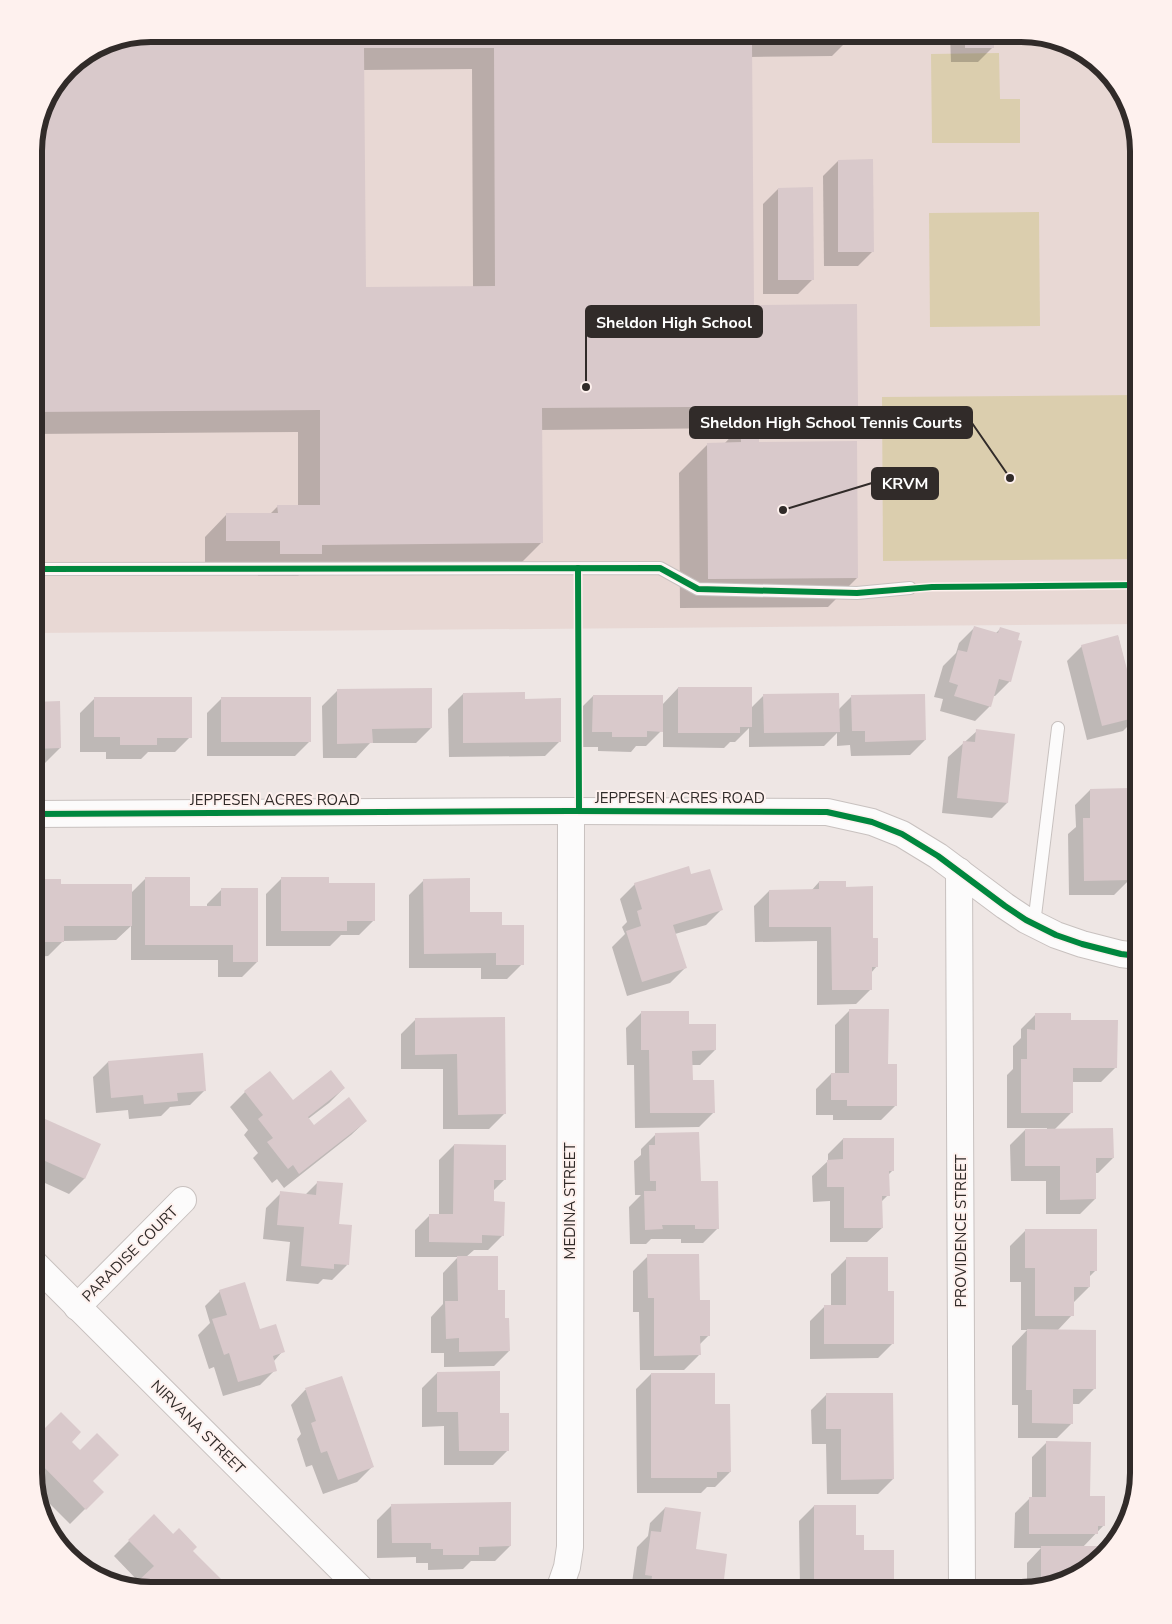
<svg xmlns="http://www.w3.org/2000/svg" width="1172" height="1624" font-family="'Nunito Sans',sans-serif">
  <style>
    .built { fill: #e8d8d4 }
    .green { fill: #dbceae }
    .shadow { fill: #0003; fill-rule: evenodd }
    .building { fill: #d9c9cb; fill-rule: evenodd }
    .lines { fill: none; stroke-linecap: round; stroke-linejoin: round }
    .lane-casing { stroke: #c8c1bf; stroke-width: 14 }
    .street-casing { stroke: #c8c1bf; stroke-width: 28 }
    .lane { stroke: #fcfbfb; stroke-width: 12 }
    .street { stroke: #fcfbfb; stroke-width: 26 }
    .cycleway-casing { stroke: #fef1ee; stroke-width: 9 }
    .cycleway { stroke: #00873e; stroke-width: 6 }
    .labels { text-anchor: middle; stroke-width: 4; stroke-linejoin: round; paint-order: stroke }
    .street-label { font-size: 15px; fill: #312b29; stroke: #fef1ee }
    .rim { fill: none; stroke: #312b29; stroke-width: 6 }
    .leader { fill: none; stroke: #312b29; stroke-width: 2 }
    .callout-dot { fill: #312b29; stroke: #fef1ee; stroke-width: 2 }
    .callout { fill: #312b29; stroke: #312b29; stroke-width: 2 }
    .callout-label { font-size: 16px; text-anchor: middle; font-weight: bold; fill: #fff }
  </style>
  <rect width="100%" height="100%" fill="#eee6e4"/>
  <polygon class="built" points="151,34 1028,34 1080,50 1122,92 1138,151 1138,624 34,633 34,143 46,100 74,63 107,43"/>
  <g class="green">
    <polygon points="999,53 1000,99 1020,99 1020,143 932,143 931,54"/>
    <polygon points="1039,212 1040,326 930,327 929,213"/>
    <polygon points="1138,395 1138,559 883,561 882,397"/>
  </g>
  <g class="shadow">
    <path d="M 151,34 L 854,34 L 832,56 L 751,57 L 753,306 L 857,405 L 835,428 L 758,428 L 758,443 L 857,578 L 828,607 L 680,608 L 679,473 L 708,444 L 724,444 L 739,428 L 540,430 L 541,543 L 519,565 L 307,567 L 298,576 L 258,576 L 258,563 L 205,563 L 205,537 L 227,514 L 270,514 L 278,506 L 298,506 L 298,432 L 34,434 L 34,143 L 46,100 L 74,63 L 107,43 ZM 472,69 L 473,288 L 364,288 L 363,70 Z"/>
    <polygon points="950,34 992,34 993,47 978,62 951,62"/>
    <polygon points="838,161 873,251 858,266 824,266 823,176"/>
    <polygon points="778,189 813,279 798,294 763,294 763,204"/>
    <polygon points="974,628 995,634 1000,629 1010,681 995,696 993,696 990,706 975,721 940,711 943,699 934,697 943,666 956,653 959,643"/>
    <polygon points="1118,636 1138,716 1123,731 1087,740 1067,661 1082,646"/>
    <polygon points="678,688 751,708 764,695 838,710 851,697 925,740 910,755 851,756 850,745 837,746 837,733 824,746 749,747 749,728 735,742 730,742 724,748 663,747 663,729 646,746 636,746 631,752 598,751 598,747 578,747 578,711 593,696 662,705"/>
    <polygon points="337,691 431,728 416,743 370,743 356,758 323,758 322,706"/>
    <polygon points="463,694 524,700 560,741 545,756 449,757 448,709"/>
    <polygon points="95,698 190,737 175,752 148,752 141,759 106,759 106,752 80,752 80,713"/>
    <polygon points="222,698 310,741 295,756 207,756 207,713"/>
    <polygon points="34,703 59,703 60,748 45,763 34,763"/>
    <polygon points="977,731 1007,803 992,818 942,813 948,757"/>
    <polygon points="1090,790 1129,880 1114,895 1069,895 1068,834 1076,827 1075,805"/>
    <polygon points="146,878 189,907 207,907 207,904 222,889 257,962 242,977 218,977 218,960 131,960 131,926 116,940 63,941 48,956 34,957 34,880 59,880 59,885 131,893"/>
    <polygon points="281,879 328,884 374,920 359,935 341,935 330,946 266,946 266,894"/>
    <polygon points="424,880 469,913 501,926 522,964 507,979 481,979 481,968 409,968 409,895"/>
    <polygon points="819,882 844,888 872,940 877,966 871,973 871,989 856,1004 817,1005 817,941 755,942 754,906 769,891 811,891"/>
    <polygon points="635,884 721,910 706,925 675,934 685,968 670,983 627,996 612,947 625,934 622,927 627,922 620,899"/>
    <polygon points="850,1010 887,1065 896,1105 881,1120 833,1120 833,1115 816,1115 816,1089 831,1074 835,1074 835,1025"/>
    <polygon points="641,1013 688,1025 715,1050 700,1065 691,1065 691,1081 714,1112 699,1127 635,1128 634,1065 627,1065 626,1028"/>
    <polygon points="1036,1014 1070,1021 1116,1067 1101,1082 1072,1082 1071,1113 1054,1130 1113,1158 1098,1173 1094,1173 1095,1199 1080,1214 1046,1214 1046,1181 1011,1181 1010,1145 1025,1130 1047,1130 1047,1128 1007,1128 1007,1075 1013,1069 1013,1046 1021,1038 1021,1029"/>
    <polygon points="503,1018 504,1114 489,1129 443,1129 443,1069 401,1069 401,1034 416,1019"/>
    <polygon points="108,1062 205,1090 190,1105 170,1107 161,1116 129,1119 128,1110 96,1113 93,1077"/>
    <polygon points="344,1088 329,1103 308,1119 314,1126 366,1121 351,1135 284,1188 277,1179 272,1183 253,1158 258,1153 244,1135 248,1130 230,1107 245,1092 293,1102"/>
    <polygon points="34,1115 99,1145 84,1179 69,1194 34,1178"/>
    <polygon points="656,1134 718,1228 703,1243 681,1243 681,1239 651,1239 646,1244 630,1244 629,1207 641,1195 635,1195 634,1161 641,1155 641,1149"/>
    <polygon points="843,1139 893,1170 888,1175 888,1195 881,1202 882,1228 867,1242 830,1242 830,1201 813,1202 812,1176 828,1161 828,1154"/>
    <polygon points="454,1145 505,1179 493,1191 493,1202 503,1235 488,1250 474,1250 466,1257 497,1291 504,1319 509,1351 494,1366 444,1367 444,1353 431,1353 431,1317 443,1304 443,1273 458,1257 415,1257 415,1230 430,1215 439,1215 439,1160"/>
    <polygon points="318,1182 338,1225 347,1265 332,1280 323,1279 318,1284 286,1281 290,1242 263,1239 266,1208 281,1193 305,1195"/>
    <polygon points="1025,1231 1096,1270 1089,1277 1089,1287 1074,1302 1072,1302 1072,1315 1057,1331 1094,1389 1079,1404 1072,1404 1072,1423 1057,1438 1018,1438 1018,1405 1012,1405 1012,1346 1027,1330 1021,1330 1021,1282 1010,1282 1010,1246"/>
    <polygon points="648,1256 699,1301 709,1335 699,1345 699,1355 684,1370 640,1370 639,1312 633,1312 633,1271"/>
    <polygon points="846,1259 887,1292 893,1343 878,1358 810,1359 810,1321 825,1306 831,1306 831,1274"/>
    <polygon points="220,1291 259,1331 283,1351 273,1362 275,1370 260,1385 223,1396 214,1367 209,1369 198,1335 210,1323 205,1306"/>
    <polygon points="437,1373 499,1415 508,1450 493,1465 444,1465 444,1426 422,1427 422,1388"/>
    <polygon points="651,1374 714,1405 730,1472 715,1487 707,1487 701,1493 637,1493 636,1389"/>
    <polygon points="341,1378 372,1467 357,1482 323,1494 312,1465 306,1467 297,1439 301,1434 291,1405 305,1390"/>
    <polygon points="826,1395 893,1479 878,1494 827,1494 826,1444 812,1444 811,1410"/>
    <polygon points="61,1414 70,1442 91,1481 102,1492 70,1524 39,1493 34,1473 34,1441"/>
    <polygon points="1047,1442 1089,1498 1104,1525 1082,1548 1102,1548 1102,1552 1080,1574 1027,1589 1027,1563 1041,1548 1014,1548 1015,1513 1030,1498 1032,1498 1032,1457"/>
    <polygon points="392,1505 510,1546 495,1561 471,1561 463,1569 428,1570 428,1563 416,1563 416,1557 377,1558 377,1520"/>
    <polygon points="814,1506 855,1536 863,1551 892,1585 887,1590 800,1590 799,1521"/>
    <polygon points="665,1508 722,1587 718,1590 631,1590 637,1547 648,1536 650,1523"/>
    <polygon points="154,1516 219,1579 208,1590 144,1590 134,1587 139,1582 114,1556"/>
  </g>
  <g class="building">
    <path d="M 151,34 L 750,34 L 750,43 L 752,43 L 754,305 L 857,304 L 858,406 L 542,408 L 543,543 L 322,545 L 322,554 L 280,554 L 280,541 L 226,541 L 226,513 L 278,513 L 277,505 L 320,505 L 320,410 L 34,412 L 34,143 L 46,100 L 74,63 L 107,43 ZM 364,48 L 494,48 L 495,286 L 366,287 Z"/>
    <rect x="965" y="34" width="29" height="14"/>
    <polygon points="873,159 874,252 838,252 838,160"/>
    <polygon points="813,187 814,280 778,280 778,188"/>
    <polygon points="740,425 759,425 759,442 857,441 858,578 708,579 707,443 741,442"/>
    <polygon points="974,626 998,633 1000,627 1020,633 1018,640 1022,641 1011,682 999,679 991,707 954,696 958,685 949,682 958,650 967,652"/>
    <polygon points="1118,635 1138,711 1138,717 1102,726 1081,645"/>
    <polygon points="678,687 752,687 752,727 740,727 740,733 678,733"/>
    <polygon points="432,688 432,728 372,729 373,743 337,744 337,689"/>
    <polygon points="525,692 525,699 561,698 561,742 463,743 463,693"/>
    <polygon points="839,693 840,732 764,733 763,694"/>
    <polygon points="925,694 926,740 865,742 865,731 852,731 851,695"/>
    <polygon points="593,695 663,695 663,732 647,731 647,737 612,737 612,732 592,732"/>
    <polygon points="94,697 192,697 192,738 157,738 157,745 120,745 120,737 94,737"/>
    <rect x="221" y="697" width="90" height="45"/>
    <polygon points="60,701 61,748 34,749 34,702"/>
    <polygon points="976,729 1015,734 1008,803 957,798 963,741 975,742"/>
    <polygon points="1130,788 1131,880 1084,881 1083,818 1090,818 1090,789"/>
    <polygon points="689,866 691,874 710,869 723,910 673,925 687,968 642,982 626,931 641,926 637,911 642,909 634,883"/>
    <polygon points="145,877 190,877 190,906 221,906 221,888 258,888 258,962 233,962 233,945 145,945"/>
    <polygon points="281,877 329,877 329,883 375,883 375,921 347,921 347,931 281,931"/>
    <polygon points="470,878 470,912 502,912 502,925 524,925 524,965 496,965 496,953 424,954 423,879"/>
    <polygon points="34,879 61,879 61,884 132,884 132,926 64,926 64,942 34,942"/>
    <polygon points="819,881 846,881 846,887 873,886 873,938 878,938 878,967 872,967 872,990 832,990 831,927 769,927 769,890 819,889"/>
    <polygon points="849,1009 889,1009 888,1064 897,1064 897,1106 847,1106 847,1100 831,1100 831,1073 849,1073"/>
    <polygon points="641,1011 689,1011 689,1024 716,1024 716,1050 692,1051 693,1080 714,1080 715,1113 650,1113 649,1050 641,1050"/>
    <polygon points="1035,1013 1071,1013 1071,1020 1118,1020 1117,1068 1073,1068 1073,1113 1021,1113 1021,1059 1027,1059 1027,1029 1035,1030"/>
    <rect x="34" y="1014" width="4" height="36"/>
    <polygon points="505,1017 506,1114 458,1115 457,1054 415,1055 415,1018"/>
    <polygon points="203,1053 206,1091 177,1093 178,1101 144,1104 143,1095 111,1098 108,1061"/>
    <polygon points="331,1070 345,1088 308,1117 314,1125 349,1097 367,1121 299,1174 293,1165 288,1169 267,1142 273,1138 258,1119 263,1115 244,1091 270,1071 293,1100"/>
    <polygon points="34,1114 101,1144 85,1179 34,1156"/>
    <polygon points="1113,1128 1114,1158 1096,1158 1096,1199 1060,1200 1060,1166 1025,1166 1025,1129"/>
    <polygon points="699,1132 701,1181 718,1181 719,1229 695,1229 695,1225 662,1225 663,1229 645,1230 644,1191 656,1191 656,1181 650,1181 649,1145 655,1145 655,1133"/>
    <polygon points="843,1138 894,1138 894,1171 889,1171 890,1196 882,1196 883,1228 844,1228 844,1187 827,1187 827,1160 843,1159"/>
    <polygon points="454,1144 506,1145 506,1180 494,1180 494,1201 505,1202 504,1236 482,1235 482,1243 429,1242 429,1214 453,1214"/>
    <polygon points="317,1181 343,1183 339,1224 352,1225 349,1265 334,1264 334,1269 301,1266 304,1227 277,1225 280,1191 316,1195"/>
    <polygon points="1025,1229 1097,1229 1097,1271 1090,1271 1090,1287 1074,1287 1074,1316 1035,1316 1035,1268 1025,1268"/>
    <polygon points="647,1254 699,1254 700,1300 710,1300 710,1336 700,1336 701,1355 654,1356 654,1298 648,1298"/>
    <polygon points="457,1256 498,1256 498,1290 505,1290 505,1318 509,1318 510,1351 459,1352 459,1338 446,1339 445,1301 458,1301"/>
    <polygon points="846,1257 888,1257 888,1291 894,1291 894,1344 824,1344 824,1305 846,1305"/>
    <polygon points="245,1282 260,1329 276,1324 285,1352 273,1356 277,1371 238,1382 229,1353 224,1355 212,1319 227,1315 219,1290"/>
    <polygon points="1027,1329 1096,1330 1096,1389 1073,1389 1073,1424 1032,1423 1032,1390 1026,1390"/>
    <polygon points="500,1371 500,1413 509,1413 509,1451 459,1451 458,1412 437,1412 437,1372"/>
    <polygon points="651,1373 715,1373 715,1404 730,1404 731,1472 717,1472 717,1478 651,1478"/>
    <polygon points="342,1376 374,1467 338,1480 327,1451 321,1453 311,1423 316,1421 305,1388"/>
    <polygon points="826,1393 893,1393 894,1479 841,1480 841,1429 826,1429"/>
    <polygon points="61,1412 81,1432 72,1442 80,1450 97,1433 119,1455 93,1481 104,1492 86,1510 34,1457 34,1439"/>
    <polygon points="1046,1441 1091,1442 1090,1496 1105,1496 1105,1526 1098,1526 1098,1534 1029,1534 1029,1497 1046,1497"/>
    <polygon points="511,1502 511,1546 479,1547 479,1555 443,1555 443,1549 431,1549 431,1543 392,1543 391,1504"/>
    <polygon points="814,1505 856,1505 856,1535 864,1535 864,1550 894,1550 894,1586 814,1586"/>
    <polygon points="665,1507 701,1512 696,1549 727,1554 723,1588 694,1584 693,1590 650,1590 652,1576 645,1575 651,1531 661,1532"/>
    <polygon points="154,1514 173,1534 179,1528 197,1547 193,1551 221,1579 210,1590 145,1590 137,1582 154,1566 128,1540"/>
    <polygon points="1041,1546 1103,1546 1103,1551 1080,1574 1049,1583 1041,1583"/>
  </g>
  <g class="lines">
    <g class="lane-casing">
      <g id="lane">
        <polyline points="34,569 660,568 698,589 857,593 910,588"/>
        <polyline points="1034,924 1058,728"/>
      </g>
    </g>
    <g class="street-casing">
      <g id="street">
        <polyline points="34,814 571,811 827,812 872,822 902,834 938,856 1005,906 1026,920 1056,935 1082,944 1121,954 1138,956"/>
        <polyline points="959,871 962,1590"/>
        <polyline points="34,1263 362,1590"/>
        <polyline points="77,1307 183,1200"/>
        <polyline points="559,1590 567,1567 570,1547 571,811"/>
      </g>
    </g>
    <use href="#lane" class="lane"/>
    <use href="#street" class="street"/>
    <g class="cycleway-casing">
      <g id="cycleway">
        <polyline points="578,568 579,811"/>
        <polyline points="34,569 660,568 698,589 857,593 932,587 1138,585"/>
        <polyline points="34,814 571,811 827,812 872,822 902,834 938,856 1005,906 1026,920 1056,935 1082,944 1121,954 1138,956"/>
      </g>
    </g>
    <use href="#cycleway" class="cycleway"/>
  </g>
  <g class="labels">
    <g class="street-label">
      <text x="680" y="803">JEPPESEN ACRES ROAD</text>
      <text x="275" y="805">JEPPESEN ACRES ROAD</text>
      <text transform="translate(570 1201) rotate(-90)" y="5">MEDINA STREET</text>
      <text transform="translate(961 1231) rotate(-90)" y="5">PROVIDENCE STREET</text>
      <text transform="translate(130 1254) rotate(-45)" y="5">PARADISE COURT</text>
      <text transform="translate(198 1427) rotate(45)" y="5">NIRVANA STREET</text>
    </g>
  </g>
  <path d="M0 0H1172V1624H0ZM151 42H1021A109 109 0 0 1 1130 151V1473A109 109 0 0 1 1021 1582H151A109 109 0 0 1 42 1473V151A109 109 0 0 1 151 42Z" fill="#fef1ee" fill-rule="evenodd"/>
  <path class="rim" d="M151 42H1021A109 109 0 0 1 1130 151V1473A109 109 0 0 1 1021 1582H151A109 109 0 0 1 42 1473V151A109 109 0 0 1 151 42Z"/>
  <path class="leader" d="M586 387L586 322M1010 478L972 423M783 510L872 483"/>
  <g class="callout-dot">
    <circle cx="586" cy="387" r="5"/>
    <circle cx="1010" cy="478" r="5"/>
    <circle cx="783" cy="510" r="5"/>
  </g>
  <g class="callout">
    <rect x="586" y="306" width="176" height="31" rx="5"/>
    <rect x="690" y="407" width="282" height="31" rx="5"/>
    <rect x="872" y="468" width="66" height="31" rx="5"/>
  </g>
  <g class="callout-label">
    <text x="674" y="328">Sheldon High School</text>
    <text x="831" y="428">Sheldon High School Tennis Courts</text>
    <text x="905" y="489">KRVM</text>
  </g>
</svg>
